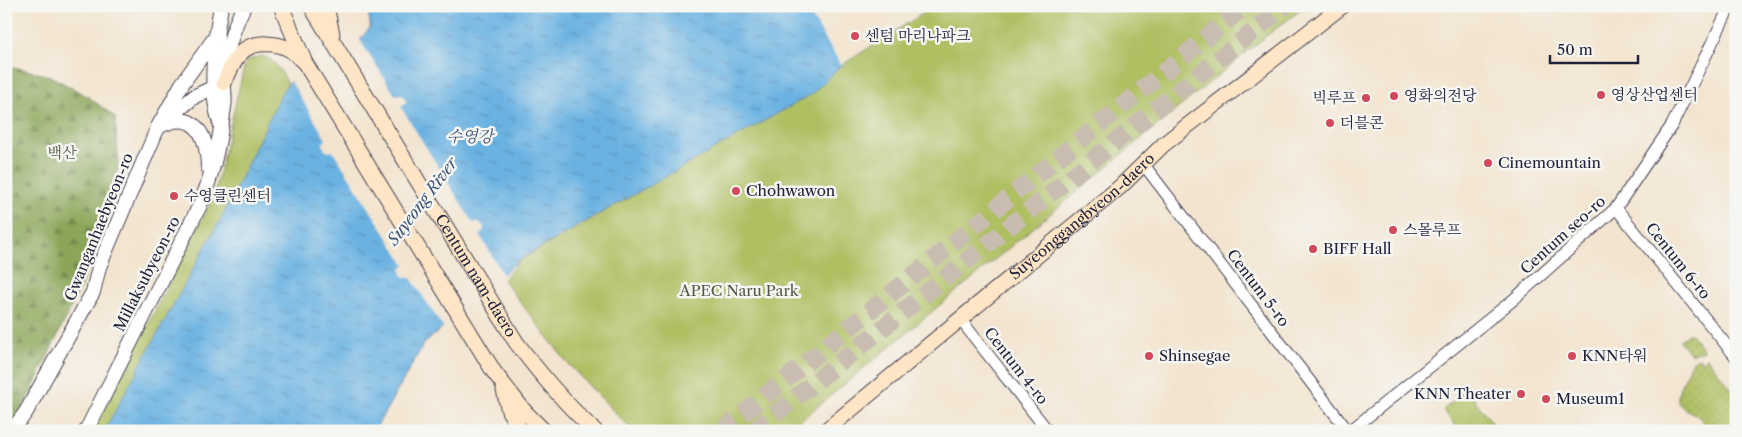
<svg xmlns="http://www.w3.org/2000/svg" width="1742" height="437" font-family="'Libre Caslon Text','Noto Serif KR',serif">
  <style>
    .grass { fill: url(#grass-dots); stroke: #68704e }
    .forest { fill: url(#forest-firs); stroke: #56644a }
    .park { fill: #afbf62; stroke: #68704e }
    .water { fill: url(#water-ripples); stroke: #466a8e }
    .pier { fill: #f3e4cf }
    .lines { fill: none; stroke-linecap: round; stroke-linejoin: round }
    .trunk-tunnel { stroke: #c9bdb1; stroke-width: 18; stroke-dasharray: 18 9; stroke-linecap: butt }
    .minor-casing { stroke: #413f51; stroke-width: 13 }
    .tertiary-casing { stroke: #413f51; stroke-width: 16 }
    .secondary-casing { stroke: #413f51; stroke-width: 17 }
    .minor { stroke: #fff; stroke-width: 11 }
    .tertiary { stroke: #fff; stroke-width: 14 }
    .secondary { stroke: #fee5c5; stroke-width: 15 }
    .poi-dot { fill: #d1495b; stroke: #f6f6f2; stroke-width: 2 }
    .labels { text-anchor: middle; stroke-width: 5; stroke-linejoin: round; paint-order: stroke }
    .poi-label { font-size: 15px; fill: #22223b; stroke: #f6f6f2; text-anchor: start }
    .park-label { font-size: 15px; fill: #535949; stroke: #f6f6f2 }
    .street-label { font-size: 15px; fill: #22223b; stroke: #f6f6f2 }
    .water-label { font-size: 16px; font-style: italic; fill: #3c5475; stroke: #f6f6f2 }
  </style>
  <defs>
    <pattern id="grass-dots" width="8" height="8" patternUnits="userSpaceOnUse" patternTransform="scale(1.25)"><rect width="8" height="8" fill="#afbf62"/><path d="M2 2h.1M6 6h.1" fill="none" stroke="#96a456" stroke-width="1.8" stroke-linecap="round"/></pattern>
    <pattern id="forest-firs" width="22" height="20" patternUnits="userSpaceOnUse" patternTransform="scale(1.25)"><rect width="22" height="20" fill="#8ba658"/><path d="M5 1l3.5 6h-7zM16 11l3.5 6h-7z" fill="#71874a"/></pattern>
    <pattern id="water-ripples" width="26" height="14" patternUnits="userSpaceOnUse" patternTransform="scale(1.25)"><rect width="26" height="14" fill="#6bb2e2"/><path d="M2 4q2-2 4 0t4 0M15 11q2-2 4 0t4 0" fill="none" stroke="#5890b8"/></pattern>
  </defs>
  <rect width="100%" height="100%" fill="#f6f6f2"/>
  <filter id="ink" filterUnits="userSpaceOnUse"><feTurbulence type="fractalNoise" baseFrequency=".02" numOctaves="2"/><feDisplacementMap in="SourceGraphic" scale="10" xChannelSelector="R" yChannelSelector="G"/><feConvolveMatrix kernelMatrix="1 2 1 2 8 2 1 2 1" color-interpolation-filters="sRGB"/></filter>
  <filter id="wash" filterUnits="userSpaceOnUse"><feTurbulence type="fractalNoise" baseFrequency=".0096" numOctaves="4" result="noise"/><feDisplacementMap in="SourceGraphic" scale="20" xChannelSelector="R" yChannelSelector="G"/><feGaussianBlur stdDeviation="1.12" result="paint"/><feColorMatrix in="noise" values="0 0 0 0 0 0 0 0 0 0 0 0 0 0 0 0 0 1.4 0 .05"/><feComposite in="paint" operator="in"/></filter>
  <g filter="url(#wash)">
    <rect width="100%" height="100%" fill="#f3e4cf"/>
    <g class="grass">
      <polygon points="1688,334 1691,334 1703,349 1703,351 1691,354 1679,341"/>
      <path d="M 1706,357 L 1736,394 L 1736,426 L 1734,424 L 1725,431 L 1708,431 C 1706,426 1703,421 1699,417 C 1691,410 1677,410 1678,396 C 1679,383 1689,375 1691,362 L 1699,358 L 1702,362 Z"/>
    </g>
    <polygon class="forest" points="6,65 50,76 87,96 115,117 119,165 80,288 31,392 17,417 6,427"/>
    <g class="park">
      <polygon points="934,6 1306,6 1265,37 1143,137 788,431 633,431 569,365 503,280 518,262 841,65"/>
      <path d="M 262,56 C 279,60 287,83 295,98 L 120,431 L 93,431 L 214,196 L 244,67 L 248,60 Z"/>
      <polygon points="1461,383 1499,431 1460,431 1443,410 1455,400 1457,385"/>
    </g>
    <polygon class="water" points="366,6 934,6 841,65 812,94 520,259 424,344 374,431 104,431 225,211 283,90 289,83 359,42 370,27 370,21"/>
    <g class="pier">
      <polygon points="829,6 934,6 841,65 812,17"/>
      <polygon points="359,39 395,95 401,94 404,96 406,102 401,107 473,223 478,222 483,225 484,230 480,235 504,277 444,329 411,278 407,278 402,275 401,269 405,265 333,151 328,152 324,149 323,143 326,139 290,80"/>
    </g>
  </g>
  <g filter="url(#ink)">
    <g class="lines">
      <g class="trunk-tunnel">
        <polyline points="722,431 1245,6"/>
        <polyline points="754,431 1285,6"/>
      </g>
      <g class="minor-casing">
        <g id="minor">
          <polyline points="1144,165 1348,431"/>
          <polyline points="1616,208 1736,357"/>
          <polyline points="960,319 1048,431"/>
          <polyline points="1350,431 1513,300 1616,208 1672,125 1730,6"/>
        </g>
      </g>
      <g class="tertiary-casing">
        <g id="tertiary">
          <path d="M 217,36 C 212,65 211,94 220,123"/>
          <polyline points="164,122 195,96 221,84"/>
          <path d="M 158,127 C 194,108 207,133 208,167"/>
          <polyline points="10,431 17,424 26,412 93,292 99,267 158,127 182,84 216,36 221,6"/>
          <path d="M 86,431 L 200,205 C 213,174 220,140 224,107 C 226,98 223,89 224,80 C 225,53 232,30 244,6"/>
        </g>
      </g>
      <g class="secondary-casing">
        <g id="secondary">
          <polyline points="281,6 305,63 494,372 525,412 544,431"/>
          <path id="s1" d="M 311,6 L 516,342 C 540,374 565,404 595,431"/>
          <polyline points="326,6 332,34"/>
          <path d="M 224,83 C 229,72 234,58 244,50 C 256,41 277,43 289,49 C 294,52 299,58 304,62"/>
          <polyline points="504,390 509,411 521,431"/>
          <path id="s2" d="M 825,431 L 1120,187 L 1164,144 L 1342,6"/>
        </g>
      </g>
      <use href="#minor" class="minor"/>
      <use href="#tertiary" class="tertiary"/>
      <use href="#secondary" class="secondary"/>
    </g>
  </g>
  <g class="poi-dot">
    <circle cx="855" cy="36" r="5"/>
    <circle cx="1601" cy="95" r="5"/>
    <circle cx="1394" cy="96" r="5"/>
    <circle cx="1366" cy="98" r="5"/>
    <circle cx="1330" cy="123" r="5"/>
    <circle cx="1488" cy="163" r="5"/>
    <circle cx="736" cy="191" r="5"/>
    <circle cx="174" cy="196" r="5"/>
    <circle cx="1393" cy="230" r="5"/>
    <circle cx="1313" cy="249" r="5"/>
    <circle cx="1149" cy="356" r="5"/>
    <circle cx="1572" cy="356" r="5"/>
    <circle cx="1521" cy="394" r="5"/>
    <circle cx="1546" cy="399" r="5"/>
  </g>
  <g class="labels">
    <g class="poi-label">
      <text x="865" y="41">센텀 마리나파크</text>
      <text x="1611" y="100">영상산업센터</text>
      <text x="1404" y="101">영화의전당</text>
      <text x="1356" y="103" text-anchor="end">빅루프</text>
      <text x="1340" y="128">더블콘</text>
      <text x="1498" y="168">Cinemountain</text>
      <text x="746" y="196">Chohwawon</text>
      <text x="184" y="201">수영클린센터</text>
      <text x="1403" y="235">스몰루프</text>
      <text x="1323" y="254">BIFF Hall</text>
      <text x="1159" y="361">Shinsegae</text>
      <text x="1582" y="361">KNN타워</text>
      <text x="1511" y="399" text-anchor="end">KNN Theater</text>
      <text x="1556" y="404">Museum1</text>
    </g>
    <g class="park-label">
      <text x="62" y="158">백산</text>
      <text x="739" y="296">APEC Naru Park</text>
    </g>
    <g class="street-label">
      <text dy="5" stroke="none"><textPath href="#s2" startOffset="335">Suyeonggangbyeon-daero</textPath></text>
      <text transform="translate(99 227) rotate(-68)" y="5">Gwanganhaebyeon-ro</text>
      <text transform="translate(1563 235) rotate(-42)" y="5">Centum seo-ro</text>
      <text transform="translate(1678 261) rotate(51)" y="5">Centum 6-ro</text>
      <text transform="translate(147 274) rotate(-63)" y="5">Millaksubyeon-ro</text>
      <text dy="5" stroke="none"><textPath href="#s1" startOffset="316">Centum nam-daero</textPath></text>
      <text transform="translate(1258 288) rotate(53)" y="5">Centum 5-ro</text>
      <text transform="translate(1016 366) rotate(52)" y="5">Centum 4-ro</text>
    </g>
    <g class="water-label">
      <text x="470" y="142">수영강</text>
      <text transform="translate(422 201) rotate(-53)" y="6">Suyeong River</text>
    </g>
  </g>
  <rect width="1742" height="437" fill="none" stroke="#f6f6f2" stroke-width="25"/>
  <path d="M1550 55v8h88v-8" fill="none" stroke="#22223b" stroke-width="2.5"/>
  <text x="1557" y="55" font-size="15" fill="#22223b" stroke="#f6f6f2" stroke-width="4" paint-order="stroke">50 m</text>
</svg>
